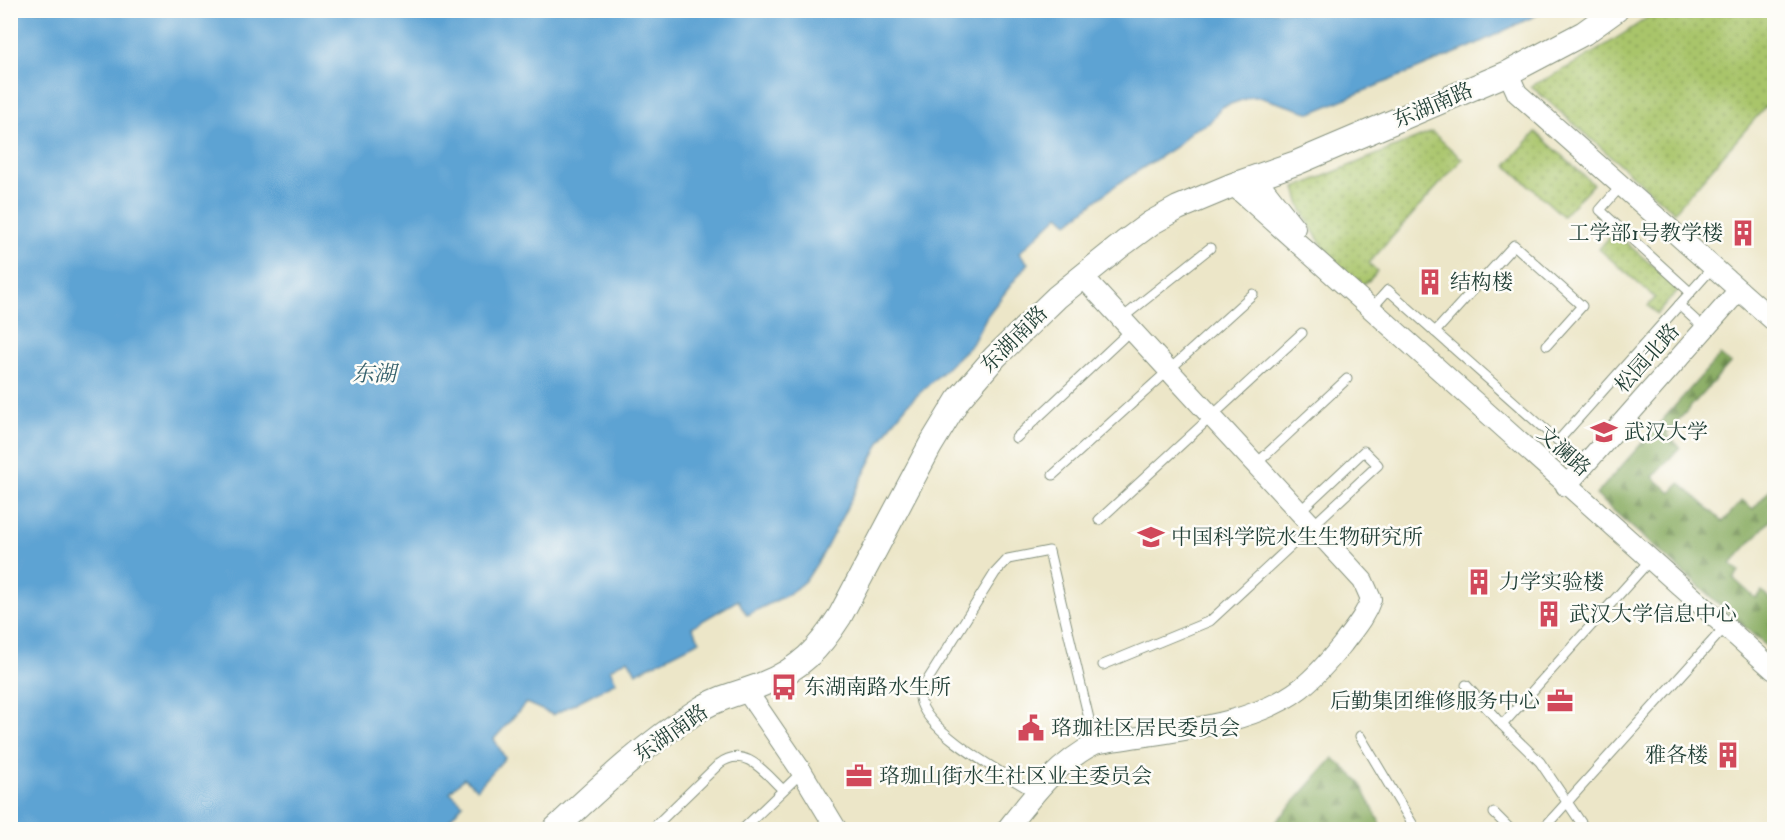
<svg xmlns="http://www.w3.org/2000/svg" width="1785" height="840" font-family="'IM FELL Double Pica','Noto Serif SC',serif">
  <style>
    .grass { fill: url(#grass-dots); stroke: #648150; stroke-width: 1.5 }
    .forest { fill: url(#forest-firs); stroke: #52744a; stroke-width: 1.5 }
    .water { fill: #5da3d3; stroke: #3e7084; stroke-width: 1.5 }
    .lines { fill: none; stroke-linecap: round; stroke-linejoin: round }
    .service-casing { stroke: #86927e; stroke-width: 11 }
    .minor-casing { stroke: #86927e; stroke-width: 22 }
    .tertiary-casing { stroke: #86927e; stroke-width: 26 }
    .service { stroke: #fff; stroke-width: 9 }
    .minor { stroke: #fff; stroke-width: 20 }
    .tertiary { stroke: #fff; stroke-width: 24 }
    .labels { text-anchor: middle; stroke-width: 5; stroke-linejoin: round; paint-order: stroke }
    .street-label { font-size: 21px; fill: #1f3d34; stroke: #fdfcf7 }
    .poi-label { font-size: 21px; fill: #1f3d34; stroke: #fdfcf7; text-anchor: start }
    .water-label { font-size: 22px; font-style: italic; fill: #35616c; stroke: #fdfcf7 }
  </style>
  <defs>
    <pattern id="grass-dots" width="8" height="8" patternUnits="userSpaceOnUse" patternTransform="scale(1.5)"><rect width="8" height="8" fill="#a9c56b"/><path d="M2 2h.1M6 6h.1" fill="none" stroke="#89a159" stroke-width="1.8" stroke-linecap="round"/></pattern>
    <pattern id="forest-firs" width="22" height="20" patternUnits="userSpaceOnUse" patternTransform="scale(1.5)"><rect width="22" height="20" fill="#86aa5f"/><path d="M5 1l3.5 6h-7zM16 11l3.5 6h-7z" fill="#6d8c4f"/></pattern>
  </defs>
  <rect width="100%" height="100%" fill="#fdfcf7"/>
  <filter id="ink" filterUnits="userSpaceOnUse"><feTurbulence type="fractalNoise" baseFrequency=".0167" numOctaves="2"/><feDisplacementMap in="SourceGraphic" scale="12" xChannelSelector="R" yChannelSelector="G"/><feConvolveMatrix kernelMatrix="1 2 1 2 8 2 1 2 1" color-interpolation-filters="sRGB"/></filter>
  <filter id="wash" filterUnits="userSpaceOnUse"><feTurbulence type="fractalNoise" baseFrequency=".008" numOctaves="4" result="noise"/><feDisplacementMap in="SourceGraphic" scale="24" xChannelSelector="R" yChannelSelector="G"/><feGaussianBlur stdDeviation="1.35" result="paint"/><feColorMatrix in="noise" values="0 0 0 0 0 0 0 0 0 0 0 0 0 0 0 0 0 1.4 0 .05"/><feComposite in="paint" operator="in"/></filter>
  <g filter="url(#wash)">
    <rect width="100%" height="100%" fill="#ece6c8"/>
    <g class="grass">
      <path d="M 1657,11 L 1774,11 L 1774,97 L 1674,212 L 1531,86 C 1576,65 1617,39 1657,11 Z"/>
      <path d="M 1432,132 L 1462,159 L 1369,263 L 1377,271 C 1373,277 1367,285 1359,284 C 1344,283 1308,225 1302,210 C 1299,203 1297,195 1295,188 Z"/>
      <polygon points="1536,132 1593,184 1563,216 1506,165"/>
      <polygon points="1614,232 1679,289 1657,314 1648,306 1655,298 1599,249"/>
    </g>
    <g class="forest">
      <polygon points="1720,355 1730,363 1666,434 1680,447 1653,477 1671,493 1680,483 1723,522 1742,500 1753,509 1774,485 1774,516 1731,564 1739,572 1734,579 1755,598 1762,591 1771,600 1774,597 1774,653 1596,495"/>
      <polygon points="1333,758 1359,781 1383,829 1270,829"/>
    </g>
    <polygon class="water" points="10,11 11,10 1545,11 1468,48 1311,113 1259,97 1251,97 1222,107 1209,123 1191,131 1177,146 1116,185 1068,223 1059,215 1019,253 1028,263 987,316 972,344 908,404 894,421 881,441 823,554 807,579 789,594 747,615 738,600 692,627 700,641 636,673 628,659 610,669 616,682 553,715 526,703 494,739 505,758 477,789 464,778 450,792 463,804 440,830 11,829"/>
  </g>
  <g filter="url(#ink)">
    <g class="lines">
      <g class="service-casing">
        <g id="service">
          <polyline points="1621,186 1600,210 1690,292"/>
          <polyline points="1679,305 1705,329"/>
          <polyline points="1371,309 1388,290 1558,441 1713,267"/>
          <polyline points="1121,319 1210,248"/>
          <polyline points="1435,332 1514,245 1582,306 1547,345"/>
          <polyline points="1016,438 1131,330"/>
          <polyline points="1255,465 1347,379"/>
          <polyline points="1053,475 1253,294"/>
          <polyline points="1099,520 1302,333"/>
          <polyline points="1103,665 1210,621 1378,465 1364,451 1299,512"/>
          <polyline points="1466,685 1502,725 1540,762 1586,830"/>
          <polyline points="1502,725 1650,560"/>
          <polyline points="1360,736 1416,830"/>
          <path d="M 1035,793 C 1008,776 923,731 920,698 C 920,691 924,686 927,681 L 995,573 L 1008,559 L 1049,551 L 1095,744"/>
          <polyline points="1494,813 1511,830"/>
          <path d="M 651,830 L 719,764 C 745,744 765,773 783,790"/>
          <polyline points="742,830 802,772"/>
          <polyline points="1542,830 1725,627"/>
        </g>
      </g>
      <g class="minor-casing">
        <g id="minor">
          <polyline points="1508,73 1517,93 1774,321"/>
          <polyline points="1255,177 1295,228"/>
          <polyline points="1233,185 1774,670"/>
          <polyline points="1566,486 1739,290"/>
          <polyline points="746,690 802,772 837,830"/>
          <path d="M 1006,830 C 1032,797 1057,763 1095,744 C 1159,732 1248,729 1301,688 C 1316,676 1330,660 1342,645 C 1353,630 1365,617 1371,599 L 1363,581 L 1082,276"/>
        </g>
      </g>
      <g class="tertiary-casing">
        <path id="tertiary" d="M 554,830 C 600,787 645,744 699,710 C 718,697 742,693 763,684 C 800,669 819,649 840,616 L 930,446 L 958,400 L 995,357 L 1057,297 L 1124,243 L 1151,223 L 1178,208 L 1233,185 L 1296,163 L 1508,73 L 1584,33 L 1616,10"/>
      </g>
      <use href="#service" class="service"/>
      <use href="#minor" class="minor"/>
      <use href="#tertiary" class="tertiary"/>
    </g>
  </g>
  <defs>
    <g id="building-bare" transform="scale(2.07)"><path d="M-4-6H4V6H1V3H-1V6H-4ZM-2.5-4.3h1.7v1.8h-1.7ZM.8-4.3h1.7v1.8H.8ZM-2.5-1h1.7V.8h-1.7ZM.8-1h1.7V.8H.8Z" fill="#d1495b" stroke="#fdfcf7" stroke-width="2.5" paint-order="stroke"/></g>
    <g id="university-bare" transform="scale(2.07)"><path d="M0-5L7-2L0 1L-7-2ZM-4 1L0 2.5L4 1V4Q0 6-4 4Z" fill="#d1495b" stroke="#fdfcf7" stroke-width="2.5" paint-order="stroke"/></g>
    <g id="bus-bare" transform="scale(2.07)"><path d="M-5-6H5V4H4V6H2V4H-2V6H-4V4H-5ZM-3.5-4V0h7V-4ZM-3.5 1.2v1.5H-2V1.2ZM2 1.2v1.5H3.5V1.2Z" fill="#d1495b" stroke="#fdfcf7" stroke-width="2.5" paint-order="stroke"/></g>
    <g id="office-bare" transform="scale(2.07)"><path d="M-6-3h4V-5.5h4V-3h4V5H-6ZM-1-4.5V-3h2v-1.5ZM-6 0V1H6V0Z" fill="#d1495b" stroke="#fdfcf7" stroke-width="2.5" paint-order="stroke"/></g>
    <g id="civic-bare" transform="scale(2.07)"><path d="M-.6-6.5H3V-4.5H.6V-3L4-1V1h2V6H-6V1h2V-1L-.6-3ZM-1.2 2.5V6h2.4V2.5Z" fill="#d1495b" stroke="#fdfcf7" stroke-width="2.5" paint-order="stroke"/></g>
  </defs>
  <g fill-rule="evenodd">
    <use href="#building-bare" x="1743" y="233"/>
    <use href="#building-bare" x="1430" y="282"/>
    <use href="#university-bare" x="1604" y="432"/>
    <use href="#university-bare" x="1151" y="537"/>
    <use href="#building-bare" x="1479" y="582"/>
    <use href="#building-bare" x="1549" y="614"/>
    <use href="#bus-bare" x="784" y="687"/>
    <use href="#office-bare" x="1560" y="701"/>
    <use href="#civic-bare" x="1031" y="728"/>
    <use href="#building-bare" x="1728" y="755"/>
    <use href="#office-bare" x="859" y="776"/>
  </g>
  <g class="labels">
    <g class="street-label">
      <text transform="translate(1433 105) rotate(-23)" y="7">东湖南路</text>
      <text transform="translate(1014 339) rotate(-45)" y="7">东湖南路</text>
      <text transform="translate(1647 358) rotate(-48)" y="7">松园北路</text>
      <text transform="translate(1564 451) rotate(42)" y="7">文澜路</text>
      <text transform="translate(671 733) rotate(-35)" y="7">东湖南路</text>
    </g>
    <g class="poi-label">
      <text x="1723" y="240" text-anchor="end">工学部1号教学楼</text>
      <text x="1450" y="289">结构楼</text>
      <text x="1624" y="439">武汉大学</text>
      <text x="1171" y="544">中国科学院水生生物研究所</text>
      <text x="1499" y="589">力学实验楼</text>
      <text x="1569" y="621">武汉大学信息中心</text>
      <text x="804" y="694">东湖南路水生所</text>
      <text x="1540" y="708" text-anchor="end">后勤集团维修服务中心</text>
      <text x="1051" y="735">珞珈社区居民委员会</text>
      <text x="1708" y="762" text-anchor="end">雅各楼</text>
      <text x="879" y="783">珞珈山街水生社区业主委员会</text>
    </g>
    <g class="water-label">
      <text x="374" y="381">东湖</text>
    </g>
  </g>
  <rect width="1785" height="840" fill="none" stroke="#fdfcf7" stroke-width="36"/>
</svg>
